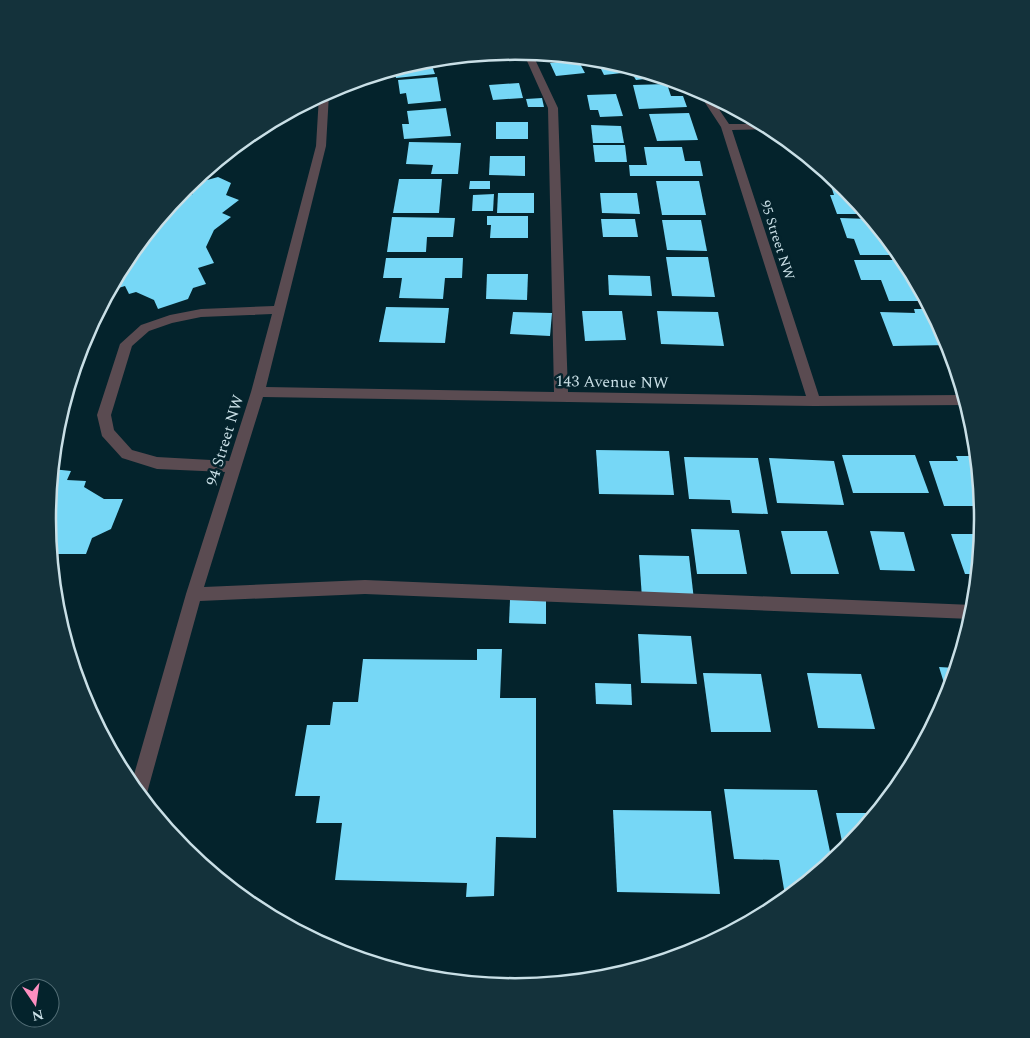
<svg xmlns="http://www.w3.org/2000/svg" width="1030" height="1038" font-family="Spectral,serif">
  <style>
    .building { fill: #76d7f6 }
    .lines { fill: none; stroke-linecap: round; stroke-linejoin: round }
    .minor { fill: #5a4b51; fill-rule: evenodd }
    .labels { text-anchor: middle; stroke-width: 5; stroke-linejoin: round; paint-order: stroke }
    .far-street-label { font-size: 14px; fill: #c9dfe6; stroke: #04232c }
    .street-label { font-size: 16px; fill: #c9dfe6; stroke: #04232c }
    .rim { fill: none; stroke: #c9dfe6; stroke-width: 2.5 }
  </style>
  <rect width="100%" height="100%" fill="#04232c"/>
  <g class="building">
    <polygon points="515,52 524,53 494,56 493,54"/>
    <polygon points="445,58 446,62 431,63 435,74 396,78 394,70 424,60"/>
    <polygon points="596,59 606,61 662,77 636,80 631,72 604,75"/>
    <polygon points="578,60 585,73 556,76 550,63"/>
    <polygon points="437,77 441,101 408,104 406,93 400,94 398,80"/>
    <polygon points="519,83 523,98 493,100 489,85"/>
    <polygon points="667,84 671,96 683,96 687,107 639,109 633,85"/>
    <polygon points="616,94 623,116 600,117 598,110 590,110 587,95"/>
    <polygon points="542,98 544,107 528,107 526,99"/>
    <polygon points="446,108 451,136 404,139 402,124 409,124 407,111"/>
    <polygon points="689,113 698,140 657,141 649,114"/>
    <rect x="496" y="122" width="32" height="17"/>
    <polygon points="591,125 621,126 624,143 593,143"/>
    <polygon points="409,142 461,143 458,174 431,174 433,165 406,164"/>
    <polygon points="593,145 625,145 627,162 595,162"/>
    <polygon points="644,147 682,147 685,161 700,161 703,176 630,176 629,165 647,165"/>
    <polygon points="490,156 525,156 525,176 489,175"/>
    <polygon points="198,177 200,182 218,177 231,183 226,195 239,200 222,213 231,217 214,230 206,247 214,263 198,268 206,284 193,288 188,299 158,309 154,300 136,292 129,294 125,286 115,289 113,284 126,259 178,197 181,198 193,194 188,185"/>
    <polygon points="399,179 442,179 439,213 393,213"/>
    <polygon points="829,180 835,180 846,189 867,214 837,214 830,195 834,195"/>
    <polygon points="470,181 490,181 490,189 469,189"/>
    <polygon points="656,181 699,181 706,215 662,215"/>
    <polygon points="498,193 534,193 534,213 497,213"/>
    <polygon points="600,193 637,193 640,214 602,213"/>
    <polygon points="494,194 493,211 472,211 473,195"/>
    <polygon points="487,216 528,216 528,238 490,238 491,225 487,225"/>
    <polygon points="392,217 455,218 453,237 427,237 426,252 387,252"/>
    <polygon points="840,218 870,219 900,255 860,255 854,239 847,238"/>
    <polygon points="601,219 635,219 638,237 603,237"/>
    <polygon points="662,220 701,220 707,251 667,250"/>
    <polygon points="666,257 708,257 715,297 672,296"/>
    <polygon points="386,258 463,258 462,278 445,278 443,299 399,298 402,278 383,278"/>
    <polygon points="854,260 904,260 926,301 889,301 881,280 861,280"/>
    <polygon points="487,274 528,274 527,300 486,299"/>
    <polygon points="608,275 650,276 652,296 609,295"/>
    <polygon points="386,307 449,308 445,343 379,342"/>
    <polygon points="914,309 930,309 949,345 893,346 880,312 915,313"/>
    <polygon points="582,311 622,311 626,340 585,341"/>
    <polygon points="657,311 718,312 724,346 661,344"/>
    <polygon points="513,312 552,313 550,336 510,334"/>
    <polygon points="596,450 669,451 674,495 599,494"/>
    <polygon points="842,455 915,455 929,493 853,493"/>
    <polygon points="956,456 976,456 981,506 944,506 929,461 958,461"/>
    <polygon points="684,457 758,458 768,514 732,513 730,500 689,499"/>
    <polygon points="769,458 834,461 844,505 777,503"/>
    <polygon points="52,469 71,471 67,480 86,481 84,487 104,499 123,499 111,529 92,538 86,554 51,554 48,519"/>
    <polygon points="691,529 739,530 747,574 697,574"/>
    <polygon points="781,531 827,531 839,574 791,574"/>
    <polygon points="870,531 904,532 915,571 880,570"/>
    <polygon points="951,534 981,534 977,574 965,574"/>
    <polygon points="639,555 689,556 694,600 642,598"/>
    <polygon points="510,600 546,600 546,624 509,623"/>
    <polygon points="638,634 691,636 697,684 641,683"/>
    <polygon points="477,649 502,649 500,698 536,698 536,838 496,837 494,896 466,897 467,883 335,880 342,823 316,823 320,796 295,796 307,725 330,725 333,702 358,702 363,659 477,660"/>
    <polygon points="939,667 956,668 948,696"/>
    <polygon points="703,673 761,674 771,732 711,732"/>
    <polygon points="807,673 861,674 875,729 818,728"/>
    <polygon points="595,683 631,684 632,705 596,704"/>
    <polygon points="724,789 817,790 832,861 791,895 785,895 779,860 734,859"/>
    <polygon points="613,810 711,811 720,894 617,892"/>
    <polygon points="836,813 875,813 844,851"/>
  </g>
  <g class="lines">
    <path class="minor" d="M 523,52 L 532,53 L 558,108 L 568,392 L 806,396 L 721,127 L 698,92 L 700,90 L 710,96 L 729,124 L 763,124 L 772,129 L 732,130 L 819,396 L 964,395 L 966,405 L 814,406 L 263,397 L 204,587 L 365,580 L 973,605 L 971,619 L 365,594 L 200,601 L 147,793 L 144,800 L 131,785 L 186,594 L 225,472 L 157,469 L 122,458 L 102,436 L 97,415 L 120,344 L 141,325 L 170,315 L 201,309 L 274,306 L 316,146 L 319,96 L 327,92 L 329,94 L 326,146 L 266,387 L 554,392 L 548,108 ZM 272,314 L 251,392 L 229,461 L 157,457 L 132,450 L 114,430 L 111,415 L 132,346 L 149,331 L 172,323 L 201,317 Z"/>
  </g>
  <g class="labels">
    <g class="far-street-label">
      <text transform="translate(778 240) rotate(72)" y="5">95 Street NW</text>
    </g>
    <g class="street-label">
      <text transform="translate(612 381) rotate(1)" y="6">143 Avenue NW</text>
      <text transform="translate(224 440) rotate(-73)" y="6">94 Street NW</text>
    </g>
  </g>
  <path d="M0 0H1030V1038H0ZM56 519a459 459 0 1 1 918 0a459 459 0 1 1-918 0Z" fill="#14323b" fill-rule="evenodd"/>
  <path class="rim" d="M56 519a459 459 0 1 1 918 0a459 459 0 1 1-918 0Z"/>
  <g transform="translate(35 1003) rotate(167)"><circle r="24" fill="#04232c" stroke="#536e76"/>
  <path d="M0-4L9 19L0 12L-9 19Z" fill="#fd8ec0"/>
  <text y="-8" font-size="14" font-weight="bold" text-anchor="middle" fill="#c9dfe6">N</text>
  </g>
</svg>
